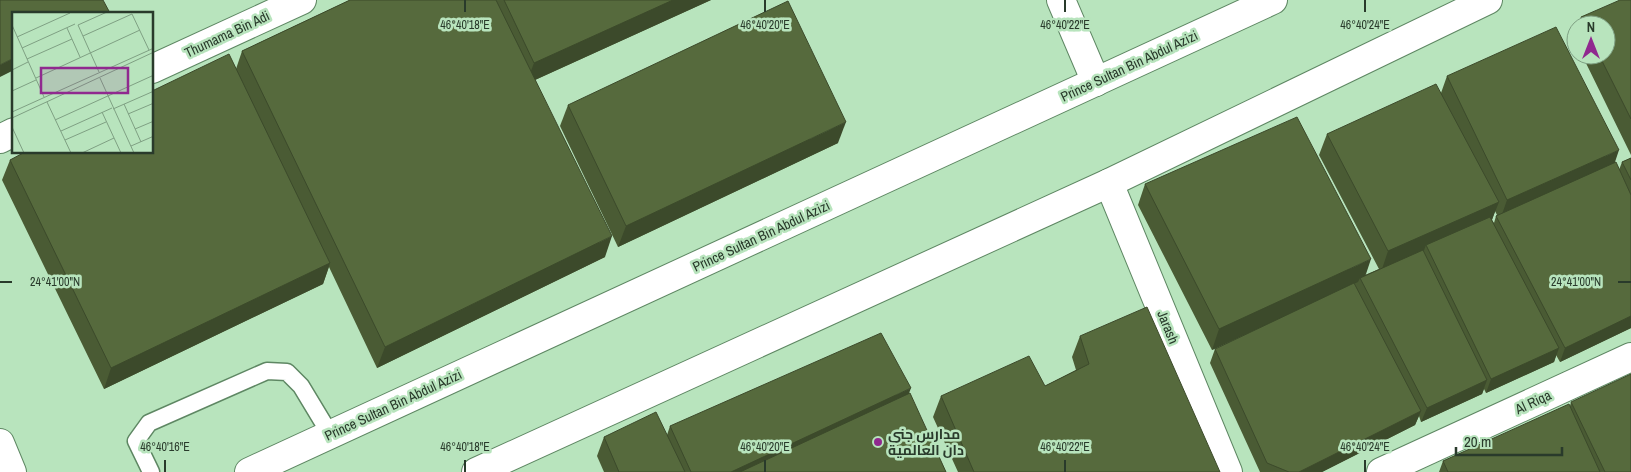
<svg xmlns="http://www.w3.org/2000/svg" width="1631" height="472" font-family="'Archivo Narrow',Cairo,sans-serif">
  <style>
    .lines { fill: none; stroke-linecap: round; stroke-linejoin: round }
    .lane-casing { stroke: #5e8763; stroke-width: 19 }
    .street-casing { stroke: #5e8763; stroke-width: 30 }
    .secondary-casing { stroke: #5e8763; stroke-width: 30 }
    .lane { stroke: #fff; stroke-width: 16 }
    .street { stroke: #fff; stroke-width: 28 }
    .secondary { stroke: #fff; stroke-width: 28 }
    .wall { fill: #4a5b34; fill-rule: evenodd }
    .shaded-wall { fill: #3c4a2b }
    .building { fill: #566a3d; stroke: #3c4a2b }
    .ticks { fill: none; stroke: #293a2b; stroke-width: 2 }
    .poi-dot { fill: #90298f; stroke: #b8e4bd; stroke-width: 2 }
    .labels { text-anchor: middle; stroke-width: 5; stroke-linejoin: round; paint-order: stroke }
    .street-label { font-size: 14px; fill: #293a2b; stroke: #b8e4bd }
    .poi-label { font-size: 14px; font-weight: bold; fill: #293a2b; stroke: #b8e4bd; text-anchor: start }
    .inset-road { fill: none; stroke: #7fa083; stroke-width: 1 }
    .view { fill: #90298f; fill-opacity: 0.15; stroke: #90298f; stroke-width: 2.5 }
    .inset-edge { fill: none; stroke: #293a2b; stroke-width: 2.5 }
    .ticks-label { font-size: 12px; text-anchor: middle; fill: #293a2b; stroke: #b8e4bd; stroke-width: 5; stroke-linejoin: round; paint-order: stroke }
  </style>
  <rect width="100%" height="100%" fill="#b8e4bd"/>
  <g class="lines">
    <g class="lane-casing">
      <polyline id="lane" points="151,472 136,441 149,423 267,371 287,372 301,386 330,434"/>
    </g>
    <g class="street-casing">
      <g id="street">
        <polyline points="1061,0 1096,82"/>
        <polyline points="152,69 302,0"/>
        <polyline points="0,139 14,132"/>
        <polyline points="1109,183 1228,472"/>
        <polyline points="0,443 12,472"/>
        <polyline points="1381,472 1631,357"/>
      </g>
    </g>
    <g class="secondary-casing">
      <g id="secondary">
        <polyline points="249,472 1273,0"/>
        <polyline points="476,472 1109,183 1488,0"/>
      </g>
    </g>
    <use href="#lane" class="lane"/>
    <use href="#street" class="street"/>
    <use href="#secondary" class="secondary"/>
  </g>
  <g class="wall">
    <polygon points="350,0 711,0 535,80 605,257 377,368 329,267 323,284 104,389 2,180 10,160 236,69 242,51"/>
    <polygon points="1631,0 1631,155 1582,55 1606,55 1606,25 1578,25 1581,17"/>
    <polygon points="1576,30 1576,44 1573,38"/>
    <path d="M 1447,76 L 1615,162 L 1619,170 L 1622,162 L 1631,158 L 1631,328 L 1560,362 L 1556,355 L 1554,362 L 1486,393 L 1484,389 L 1482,394 L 1421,422 L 1419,416 L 1415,425 L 1322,472 L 1260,472 L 1210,363 L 1215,349 L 1259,328 L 1212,350 L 1138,205 L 1145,184 L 1365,275 L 1379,269 L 1319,155 L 1327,134 L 1441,93 ZM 1495,211 L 1497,215 L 1496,216 L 1494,223 L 1492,220 Z"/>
    <polygon points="568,105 838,143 618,247 560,126"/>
    <polygon points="1080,336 1220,472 958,472 933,417 941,396 1045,386 1076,370 1072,357"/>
    <polygon points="909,393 946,472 604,472 597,456 604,437 667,435 670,426"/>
    <polygon points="1571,402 1631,472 1439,472 1443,461 1570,406"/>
  </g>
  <g class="shaded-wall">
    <polygon points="673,0 711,0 526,84 534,63"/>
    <polygon points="14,58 14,70 0,77 0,65"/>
    <polygon points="846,122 838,143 618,247 626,226"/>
    <polygon points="1619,150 1612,171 1500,220 1507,200"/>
    <polygon points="1499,202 1491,222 1426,245 1423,253 1381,272 1388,251"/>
    <polygon points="612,236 605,257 377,368 385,347"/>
    <polygon points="1371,259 1364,280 1360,278 1358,282 1212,350 1219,329"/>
    <polygon points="330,263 323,284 104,389 111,368"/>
    <polygon points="1631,316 1631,328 1560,362 1565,348"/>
    <polygon points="1559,348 1554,362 1486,393 1491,379"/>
    <polygon points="1487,380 1482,394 1421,422 1427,408"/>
    <polygon points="911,388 903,409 767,472 731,472"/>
    <polygon points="1421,411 1415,425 1322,472 1299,472"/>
  </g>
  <g class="building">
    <polygon points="0,0 103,0 110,13 108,14 14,14 14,58 0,65"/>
    <polygon points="350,0 496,0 612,236 385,347 242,51"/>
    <polygon points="504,0 673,0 534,63"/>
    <polygon points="1620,0 1631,0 1631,119 1599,55 1606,55 1606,25 1585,25 1581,17"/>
    <polygon points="788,1 846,122 626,226 568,105"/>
    <polygon points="1556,27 1619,150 1507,200 1447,76"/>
    <polygon points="229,54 330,263 111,368 10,160 25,152 152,152 152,91"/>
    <polygon points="1436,84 1499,202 1388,251 1327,134"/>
    <polygon points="1297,117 1371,259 1219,329 1145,184"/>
    <polygon points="1631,158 1631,180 1622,162"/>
    <polygon points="1616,162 1631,195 1631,316 1565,348 1496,216"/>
    <polygon points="1490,217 1559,348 1491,379 1426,245"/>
    <polygon points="1423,250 1487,380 1427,408 1360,278"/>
    <polygon points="1354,283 1421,411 1299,472 1289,472 1267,463 1215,349"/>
    <polygon points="1147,307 1220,472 974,472 941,396 1029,356 1045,386 1089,364 1080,336"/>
    <polygon points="881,333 911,388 731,472 691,472 670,426"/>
    <polygon points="1631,374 1631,472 1605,472 1571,402"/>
    <polygon points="910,393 946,472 740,472"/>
    <polygon points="1569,404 1600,472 1448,472 1443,461"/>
    <polygon points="656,412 685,472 619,472 604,437"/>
  </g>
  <path class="ticks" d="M 465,0 L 465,12M 765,0 L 765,12M 1065,0 L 1065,12M 1365,0 L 1365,12M 0,282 L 12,282M 1618,282 L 1631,282M 165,460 L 165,472M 465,460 L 465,472M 765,460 L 765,472M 1065,460 L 1065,472M 1365,460 L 1365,472"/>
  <circle class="poi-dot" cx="878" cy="442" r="5"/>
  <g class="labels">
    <g class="street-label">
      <text transform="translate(227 34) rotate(-25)" y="5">Thumama Bin Adi</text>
      <text transform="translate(1129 66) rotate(-25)" y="5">Prince Sultan Bin Abdul Azizi</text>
      <text transform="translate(761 236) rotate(-25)" y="5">Prince Sultan Bin Abdul Azizi</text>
      <text transform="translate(1168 327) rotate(68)" y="5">Jarash</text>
      <text transform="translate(1533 402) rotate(-25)" y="5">Al Riqa</text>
      <text transform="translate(393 405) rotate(-25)" y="5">Prince Sultan Bin Abdul Azizi</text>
    </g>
    <g class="poi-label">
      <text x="888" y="439">مدارس جنى<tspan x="888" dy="16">دان العالمية</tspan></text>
    </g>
  </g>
  <g transform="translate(12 12)">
    <rect width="141" height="141" fill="#b8e4bd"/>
    <path class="inset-road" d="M 120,2 L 137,38M 0,13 L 32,85M 66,13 L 87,60M 66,13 L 95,0M 55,16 L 68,45M 71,24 L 120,2M 5,25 L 58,1M 10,36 L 63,12M 15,47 L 60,27M 0,58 L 16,50M 24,66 L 128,18M 88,66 L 122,141M 0,79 L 24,68M 35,90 L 59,141M 112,92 L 129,130M 101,97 L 142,79M 0,100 L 142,36M 90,100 L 109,141M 116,102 L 142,91M 0,106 L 142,40M 43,108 L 142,63M 0,115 L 12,141M 123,117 L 142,109M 49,119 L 100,96M 53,128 L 94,110M 119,134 L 142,124M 70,141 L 102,126"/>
    <path class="view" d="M 29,56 L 116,56 L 116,81 L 29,81 Z"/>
    <rect width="141" height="141" class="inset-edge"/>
  </g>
  <g class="ticks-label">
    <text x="465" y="29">46°40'18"E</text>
    <text x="765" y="29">46°40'20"E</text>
    <text x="1065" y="29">46°40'22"E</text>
    <text x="1365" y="29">46°40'24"E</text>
    <text x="55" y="286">24°41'00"N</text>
    <text x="1576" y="286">24°41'00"N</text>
    <text x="165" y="451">46°40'16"E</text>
    <text x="465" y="451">46°40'18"E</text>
    <text x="765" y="451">46°40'20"E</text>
    <text x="1065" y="451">46°40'22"E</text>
    <text x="1365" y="451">46°40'24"E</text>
  </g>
  <g transform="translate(1591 40)"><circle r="24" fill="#b8e4bd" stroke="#7fa083"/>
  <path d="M0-4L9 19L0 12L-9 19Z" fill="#90298f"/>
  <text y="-8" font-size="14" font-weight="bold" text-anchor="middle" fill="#293a2b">N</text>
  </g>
  <path d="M1456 447v8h106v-8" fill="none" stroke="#293a2b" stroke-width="2.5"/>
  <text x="1464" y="447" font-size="15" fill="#293a2b" stroke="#b8e4bd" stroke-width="4" paint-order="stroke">20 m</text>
</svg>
